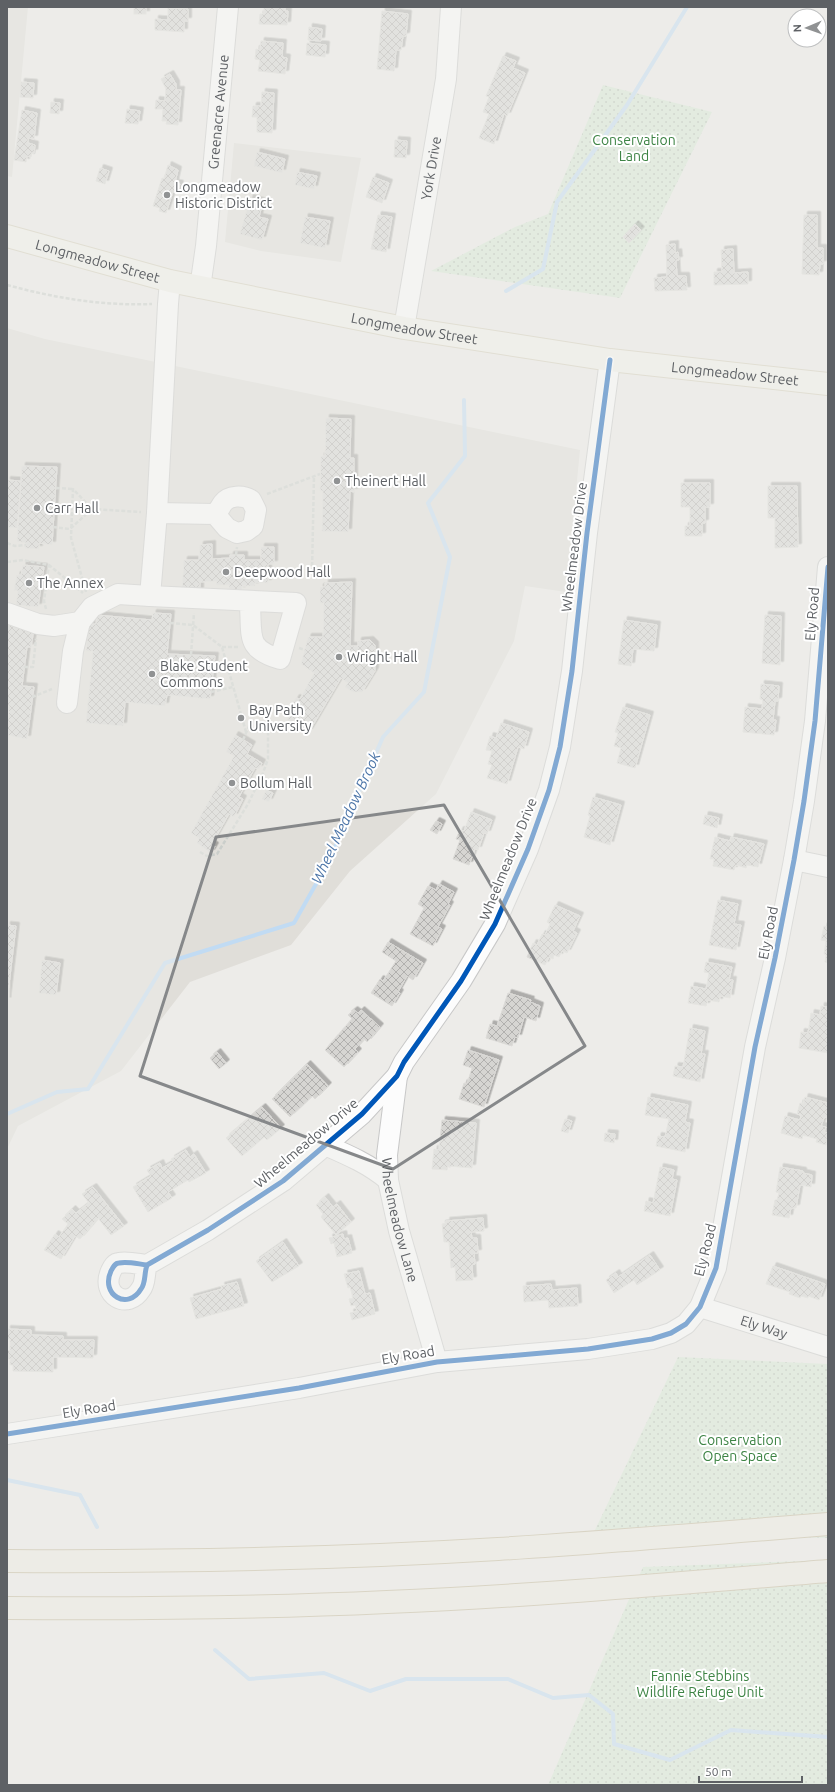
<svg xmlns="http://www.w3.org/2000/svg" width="835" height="1792" font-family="Ubuntu,sans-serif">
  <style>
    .education { fill: #e0ded9 }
    .park { fill: url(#park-dots) }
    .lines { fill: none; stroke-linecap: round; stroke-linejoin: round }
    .stream { stroke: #c1dbf3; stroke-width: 4 }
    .building { fill: url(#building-cross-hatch); stroke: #dcdbd8; filter: url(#shadow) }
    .minor-casing { stroke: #c8c8c8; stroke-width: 22 }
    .major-casing { stroke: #d3cdb9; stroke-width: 24 }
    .highway-casing { stroke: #c2b799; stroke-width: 24 }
    .path { stroke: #cacecb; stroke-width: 2.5; stroke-dasharray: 4 2; stroke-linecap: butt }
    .minor { stroke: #fcfcfc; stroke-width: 20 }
    .major { stroke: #f2f1ea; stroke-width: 22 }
    .highway { stroke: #eeece3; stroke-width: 22 }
    .cycleway-casing { stroke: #fff; stroke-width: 8 }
    .cycleway { stroke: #0057b8; stroke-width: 5 }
    .marked { fill: none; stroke: #86888a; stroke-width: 3; stroke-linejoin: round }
    .poi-dot { fill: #909293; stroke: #fff; stroke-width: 1.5 }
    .labels { text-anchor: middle; stroke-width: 4; stroke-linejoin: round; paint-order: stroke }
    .street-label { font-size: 14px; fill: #5e6165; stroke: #fff }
    .park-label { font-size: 14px; fill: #3e8445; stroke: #fff }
    .poi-label { font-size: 14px; fill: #5e6165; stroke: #fff; text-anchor: start }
    .water-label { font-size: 15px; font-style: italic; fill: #4c75a8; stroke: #fff }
  </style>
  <defs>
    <pattern id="park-dots" width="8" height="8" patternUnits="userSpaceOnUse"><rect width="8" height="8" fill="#d8e8d6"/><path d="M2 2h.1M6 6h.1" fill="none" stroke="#b2bfb1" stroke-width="1.8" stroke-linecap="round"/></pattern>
    <pattern id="building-cross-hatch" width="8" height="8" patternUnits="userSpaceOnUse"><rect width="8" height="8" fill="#d6d5d2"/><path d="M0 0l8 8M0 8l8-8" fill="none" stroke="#b1b0ae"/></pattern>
    <filter id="shadow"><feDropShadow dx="3.5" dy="-3.5" stdDeviation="0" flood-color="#0004"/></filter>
  </defs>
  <rect width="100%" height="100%" fill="#edece9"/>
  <g class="education">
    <polygon points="7,7 28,7 12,177 7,176"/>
    <polygon points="234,143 361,158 341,262 261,251 225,242"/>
    <polygon points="7,328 45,339 580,450 566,592 525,586 514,641 436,794 350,871 291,945 190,982 121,1071 18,1126 7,1149"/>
  </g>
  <g class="park">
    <polygon points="603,85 712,112 620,298 431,271 515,227 548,214"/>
    <polygon points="678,1357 828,1364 828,1538 594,1532"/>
    <polygon points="828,1560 828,1785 548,1785 643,1567"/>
  </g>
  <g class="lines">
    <g class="stream">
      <polyline points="506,291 543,269 557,202 627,105 687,7"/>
      <polyline points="7,1114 57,1092 88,1089 165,963 294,923 329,861 383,737 424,692 450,557 428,503 465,456 464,400"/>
      <polyline points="7,1480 80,1495 97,1527"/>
      <polyline points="215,1650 249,1679 324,1673 370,1691 406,1679 508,1679 553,1698 589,1695 613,1714 614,1744 670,1760 731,1730 828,1737"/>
    </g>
  </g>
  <g class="building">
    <rect x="134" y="7" width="12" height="7"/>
    <polygon points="264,7 285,7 285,11 288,11 287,25 259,24 260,14 264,14"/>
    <polygon points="168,8 188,9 188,21 184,21 184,32 155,30 155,19 168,20"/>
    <polygon points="382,11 408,14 406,36 403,36 401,50 396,50 394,71 377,69"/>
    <polygon points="309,27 322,29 321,41 308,40"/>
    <polygon points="261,41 283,43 282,57 287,58 285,74 258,71 260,60 255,59 256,49 260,50"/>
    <polygon points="307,43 326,45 325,57 306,55"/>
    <polygon points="503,56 516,61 513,68 525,73 507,116 504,114 494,144 479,138 489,114 483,112 489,97 486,96"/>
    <polygon points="170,74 176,84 176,90 181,90 178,125 166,124 167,121 162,121 163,109 155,109 156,100 165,101 166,89 161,79"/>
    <polygon points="21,82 34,83 33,98 20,97"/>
    <polygon points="262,92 274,93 272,133 257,132 257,117 252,117 253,106 261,106"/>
    <polygon points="51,102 60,103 59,114 50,113"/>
    <polygon points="127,109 140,111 138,124 125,123"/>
    <polygon points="22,110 37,113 34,139 28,138 28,143 35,145 34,153 32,152 31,157 27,156 26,162 14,160"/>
    <polygon points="395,140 407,141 406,158 394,157"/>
    <polygon points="257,152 285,159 282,173 254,166"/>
    <polygon points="168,165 178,170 175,183 180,184 177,193 173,192 166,213 159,211 160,208 153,206 162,178 164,179"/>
    <polygon points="100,168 109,171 105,184 96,181"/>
    <polygon points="297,172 317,176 314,189 295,185"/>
    <polygon points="373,177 389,183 382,203 366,197"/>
    <polygon points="250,198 263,202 259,217 268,219 262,240 240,234"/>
    <polygon points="378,215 392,217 386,252 371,249"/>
    <polygon points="804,215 817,215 817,248 823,248 823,264 820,264 819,275 802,274"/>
    <polygon points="305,217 330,221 325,248 300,243"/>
    <polygon points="635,224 641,230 629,243 623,237"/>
    <polygon points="675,244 675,253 678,252 679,260 676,260 677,276 686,276 687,290 655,291 654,278 667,277 666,245"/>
    <polygon points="733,249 734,273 748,272 748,284 714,285 714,272 722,272 721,250"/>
    <polygon points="326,418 351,419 350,458 354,458 354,492 350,491 348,532 322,531 323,491 320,491 321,456 325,456"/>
    <polygon points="22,466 57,467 52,545 39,543 39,549 25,548 26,543 17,541"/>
    <polygon points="7,480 21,481 17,528 7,527"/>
    <polygon points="681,483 710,483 710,507 705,507 705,523 702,523 702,536 685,536 685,526 690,526 690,507 681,507"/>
    <polygon points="768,486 797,486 798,547 775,548 775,518 768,518"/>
    <polygon points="212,544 212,559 230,558 230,555 244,555 244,560 261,560 261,547 274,547 274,564 268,564 268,583 255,582 255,586 242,586 242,590 229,589 229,585 217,585 216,581 200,582 200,591 182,591 184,560 199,560 200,545"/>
    <polygon points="23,565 44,567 38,607 16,605 18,591 14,590 17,575 21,575"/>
    <polygon points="352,582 350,646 358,646 358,641 370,640 375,645 375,671 362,692 353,692 345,687 348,683 341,678 309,732 287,719 289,716 286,714 296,698 300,699 314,673 301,664 308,637 323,637 324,603 320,603 320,587 325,587 325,583"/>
    <polygon points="153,613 171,614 167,654 215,656 210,699 167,695 165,706 125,702 123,726 86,723 93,651 86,651 89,624 96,624 97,615 152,620"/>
    <polygon points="765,615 781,616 780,665 762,663"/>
    <polygon points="624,620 657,625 654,651 633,649 631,666 618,664"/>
    <polygon points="7,625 34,629 31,647 27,647 22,686 34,687 27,739 7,735 9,705 7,705"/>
    <polygon points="761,684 779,686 778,701 775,701 773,720 776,720 774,735 743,732 745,707 762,709 763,700 760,699"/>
    <polygon points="623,707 650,715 635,768 617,763 621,748 614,746 618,733 615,732"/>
    <polygon points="501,723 529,732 524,749 518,747 507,784 487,778 492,765 488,764 492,751 486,750 490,736 496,738"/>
    <polygon points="235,735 252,745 247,754 262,763 259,769 255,768 239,797 243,799 234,817 229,814 212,844 215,846 211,853 197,843 199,838 191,833 234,756 226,752"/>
    <polygon points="266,790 273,793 269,802 262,799"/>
    <polygon points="593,797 621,805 610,845 584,837 590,816 588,815"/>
    <polygon points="471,812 492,820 487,834 484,833 478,850 475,849 469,865 453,859 460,840 456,839 460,830 464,831"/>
    <polygon points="705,815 719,818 717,828 703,824"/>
    <polygon points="436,821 442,824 437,834 430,830"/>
    <polygon points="715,837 730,841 731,837 764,844 758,867 747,865 746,868 736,865 734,870 713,866 714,859 710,859"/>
    <polygon points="439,884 454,892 448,904 450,905 438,927 442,929 433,946 410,934 424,908 418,904 428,886 436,890"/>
    <polygon points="718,900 738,904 734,924 741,925 736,950 709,945"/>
    <polygon points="555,905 580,916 573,931 577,933 567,953 562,951 559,957 554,955 553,959 549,957 545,965 527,957 533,943 537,945 542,934 545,935 550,924 547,922"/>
    <polygon points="7,925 16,926 7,1001"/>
    <polygon points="824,926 828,927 828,963 825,962 826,955 824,954 826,941 821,940"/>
    <polygon points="388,942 423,963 413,980 407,976 398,992 400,993 392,1006 371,993 380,979 383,981 396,961 382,952"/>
    <polygon points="42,960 60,963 56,995 39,993"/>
    <polygon points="706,962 732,967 729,980 733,980 730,998 720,996 719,1002 708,1000 706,1006 688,1003 691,986 706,989 709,973 704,972"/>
    <polygon points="508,993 531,1000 530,1002 540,1006 536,1021 524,1017 518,1038 515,1037 512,1046 486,1038 490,1024 497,1026"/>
    <polygon points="821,1006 828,1007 828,1053 799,1048 801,1032 808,1033 811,1013 820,1015"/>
    <polygon points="354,1010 358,1013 361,1010 380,1027 367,1042 364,1039 355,1049 358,1052 344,1067 325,1050 352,1019 348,1015"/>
    <polygon points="690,1028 705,1031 701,1054 705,1054 700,1082 673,1076 675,1066 683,1067"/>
    <polygon points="468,1050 499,1060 484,1107 459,1099 464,1083 467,1084 472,1068 463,1065"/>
    <polygon points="217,1052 226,1063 219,1069 210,1058"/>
    <polygon points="307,1064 328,1086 315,1099 312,1096 290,1117 272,1099"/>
    <polygon points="648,1097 688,1105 685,1122 690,1123 685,1152 656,1146 658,1136 665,1137 669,1119 645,1115"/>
    <polygon points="805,1097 828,1103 828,1116 824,1118 821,1126 826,1127 824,1132 828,1133 826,1145 816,1142 817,1139 803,1135 802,1139 781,1133 785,1116 800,1120 801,1115 797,1114 800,1103 803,1104"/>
    <polygon points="262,1107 281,1128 267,1140 264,1137 242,1156 226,1138"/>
    <polygon points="565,1119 572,1121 568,1133 561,1131"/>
    <polygon points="442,1120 476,1123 472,1168 448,1166 447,1170 432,1169 434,1149 439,1150"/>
    <polygon points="605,1133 615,1134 614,1143 604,1141"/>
    <polygon points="186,1150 190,1157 194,1154 206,1173 189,1182 188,1180 168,1192 172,1198 148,1212 133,1187 151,1176 147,1170 160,1163 162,1168 173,1162 171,1159"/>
    <polygon points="660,1167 674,1170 672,1179 677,1180 670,1216 644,1211 646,1201 653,1203"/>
    <polygon points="780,1167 803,1171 803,1173 812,1175 811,1187 800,1185 796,1208 791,1208 789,1218 772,1215 775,1200 777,1200 779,1193 776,1192"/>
    <polygon points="93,1187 124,1226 111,1235 98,1218 80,1239 75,1236 61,1259 44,1250 55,1234 59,1237 68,1224 62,1219 72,1209 76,1213 89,1203 82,1194"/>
    <polygon points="325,1197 333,1207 337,1204 351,1222 336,1235 321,1217 323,1214 316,1205"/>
    <polygon points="483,1218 484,1231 471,1232 472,1238 477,1238 478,1253 474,1253 475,1264 472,1265 473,1280 456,1281 455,1267 451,1268 449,1242 444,1242 442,1224 447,1223 446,1221"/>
    <polygon points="343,1234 344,1239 348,1238 352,1253 337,1257 334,1243 331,1244 329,1238"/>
    <polygon points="283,1242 299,1266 272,1282 256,1261"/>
    <polygon points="650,1255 660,1270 637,1285 634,1280 614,1293 606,1280 616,1273 618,1277"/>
    <polygon points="773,1266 825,1284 819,1300 808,1296 808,1298 801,1296 800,1298 789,1294 790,1292 766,1284"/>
    <polygon points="359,1271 365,1294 370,1293 375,1314 352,1320 350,1313 357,1311 355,1305 351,1306 349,1299 353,1298 350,1287 348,1288 344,1274"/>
    <polygon points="237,1282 244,1306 196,1319 190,1298 222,1289 221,1286"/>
    <polygon points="551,1284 552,1290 577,1288 578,1306 549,1308 548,1300 524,1302 523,1286"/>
    <polygon points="7,1329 31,1330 31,1335 63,1336 63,1340 94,1340 93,1358 53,1357 53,1372 13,1371 13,1365 10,1365 10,1359 7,1359 7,1350 10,1351 10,1339 7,1339"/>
  </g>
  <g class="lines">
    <g class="minor-casing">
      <g id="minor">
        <path id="s1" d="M 200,288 L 206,246 L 228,7"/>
        <path id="s2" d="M 404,328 L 446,79 L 451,7"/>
        <polyline points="157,513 168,304 170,281"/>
        <path d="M 215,514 C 219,511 220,507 223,503 C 229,495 243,495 251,500 L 256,510 L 253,526 L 246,531 L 237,533 L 227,528 L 215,514 L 157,513 L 150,596 L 296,603 L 280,659 C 246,649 252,637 250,606 L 246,602"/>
        <polyline points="7,613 38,624 54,626 80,622"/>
        <polyline points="67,703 73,651 80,622 92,607 118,594 150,596"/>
        <polyline points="794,860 828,867"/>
        <path id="s3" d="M 397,1076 L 387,1155 L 388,1180 L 399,1231 L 437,1362"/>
        <path d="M 325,1145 C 348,1155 369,1164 388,1180"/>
        <path d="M 147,1265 C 138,1264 127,1261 119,1263 C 115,1263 113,1267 111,1271 C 100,1295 128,1311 141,1289 C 146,1283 144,1273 147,1265 L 208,1230 L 283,1181 L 362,1114 L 397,1076 L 404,1062 L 461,981 L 495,924 L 528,849 L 549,790 L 560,747 L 572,671 L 587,533 L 610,360"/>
        <path id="s4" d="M 700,1307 L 828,1347"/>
        <polyline points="7,1434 299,1388 437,1362 588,1349 652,1339 671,1333 686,1324 700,1307 716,1268 755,1047 775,958 794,860 804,801 815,721 828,567"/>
      </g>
    </g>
    <g class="major-casing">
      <g id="major">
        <path id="s5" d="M 7,236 L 170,281 L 404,328 L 610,360 L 828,384"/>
      </g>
    </g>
    <g class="highway-casing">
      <g id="highway">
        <path d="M 7,1561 C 171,1562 335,1559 498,1549 C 608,1542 718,1533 828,1524"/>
        <path d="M 7,1608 C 134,1609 260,1608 387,1602 C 534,1596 681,1583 828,1571"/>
      </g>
    </g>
    <g class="path">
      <path d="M 7,285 C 55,298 102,306 152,304"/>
      <polyline points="56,488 73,489"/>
      <polyline points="267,494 320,474"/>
      <polyline points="53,527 70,529 92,509"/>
      <polyline points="7,543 15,546 26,545"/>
      <polyline points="236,555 237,547"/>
      <polyline points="7,562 23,560 49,565 83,593"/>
      <polyline points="312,572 314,476"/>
      <polyline points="86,592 71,538 73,489 92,509 141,512"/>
      <polyline points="46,609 44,601 49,565"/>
      <polyline points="170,623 193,625 222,647 246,732"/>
      <polyline points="222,647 239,647"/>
      <polyline points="299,648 305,650"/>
      <polyline points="191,655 194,613"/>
      <polyline points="24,667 33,667 36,639"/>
      <polyline points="211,692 233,687"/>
      <polyline points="32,697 52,689"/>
      <polyline points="243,740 250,724"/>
      <polyline points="200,852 207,856 217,854 248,804 263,773 268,759 268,724"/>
    </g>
    <use href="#minor" class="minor"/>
    <use href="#major" class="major"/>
    <use href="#highway" class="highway"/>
    <g class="cycleway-casing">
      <g id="cycleway">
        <path d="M 147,1265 C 138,1264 127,1261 119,1263 C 115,1263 113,1267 111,1271 C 100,1295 128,1311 141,1289 C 146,1283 144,1273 147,1265 L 208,1230 L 283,1181 L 362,1114 L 397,1076 L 404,1062 L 461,981 L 495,924 L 528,849 L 549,790 L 560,747 L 572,671 L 587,533 L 610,360"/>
        <polyline points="7,1434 299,1388 437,1362 588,1349 652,1339 671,1333 686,1324 700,1307 716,1268 755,1047 775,958 794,860 804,801 815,721 828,567"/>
      </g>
    </g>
    <use href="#cycleway" class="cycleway"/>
  </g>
  <path d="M0 0H835V1792H0ZM 444,805 L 585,1046 L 393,1169 L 140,1076 L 216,837 Z" fill="#edece9" fill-opacity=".55" fill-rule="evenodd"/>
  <path class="marked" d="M 444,805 L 585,1046 L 393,1169 L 140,1076 L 216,837 Z"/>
  <g class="poi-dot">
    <circle cx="167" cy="195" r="4"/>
    <circle cx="337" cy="481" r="4"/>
    <circle cx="37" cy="508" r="4"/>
    <circle cx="226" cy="572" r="4"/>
    <circle cx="29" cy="583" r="4"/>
    <circle cx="339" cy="657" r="4"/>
    <circle cx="152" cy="674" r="4"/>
    <circle cx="241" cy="718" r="4"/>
    <circle cx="232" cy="783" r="4"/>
  </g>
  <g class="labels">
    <g class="street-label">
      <text dy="5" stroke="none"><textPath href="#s1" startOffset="177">Greenacre Avenue</textPath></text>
      <text dy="5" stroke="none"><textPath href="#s2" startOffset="162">York Drive</textPath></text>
      <text dy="5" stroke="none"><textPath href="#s5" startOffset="94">Longmeadow Street</textPath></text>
      <text dy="5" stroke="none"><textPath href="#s5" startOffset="418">Longmeadow Street</textPath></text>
      <text dy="5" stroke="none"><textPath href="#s5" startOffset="742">Longmeadow Street</textPath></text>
      <text transform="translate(574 547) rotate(-83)" y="5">Wheelmeadow Drive</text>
      <text transform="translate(812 614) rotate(-85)" y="5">Ely Road</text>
      <text transform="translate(508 859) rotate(-68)" y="5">Wheelmeadow Drive</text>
      <text transform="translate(768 933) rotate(-79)" y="5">Ely Road</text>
      <text transform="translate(306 1143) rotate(-40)" y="5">Wheelmeadow Drive</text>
      <text dy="5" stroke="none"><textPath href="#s3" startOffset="146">Wheelmeadow Lane</textPath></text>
      <text transform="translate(705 1250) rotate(-76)" y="5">Ely Road</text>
      <text dy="5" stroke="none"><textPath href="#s4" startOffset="67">Ely Way</textPath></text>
      <text transform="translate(408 1355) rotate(-10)" y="5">Ely Road</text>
      <text transform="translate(89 1409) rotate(-9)" y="5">Ely Road</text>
    </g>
    <g class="park-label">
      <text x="634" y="145">Conservation<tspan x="634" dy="16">Land</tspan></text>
      <text x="740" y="1445">Conservation<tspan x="740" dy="16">Open Space</tspan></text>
      <text x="700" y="1681">Fannie Stebbins<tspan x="700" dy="16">Wildlife Refuge Unit</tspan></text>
    </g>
    <g class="poi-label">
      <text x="175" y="192">Longmeadow<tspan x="175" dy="16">Historic District</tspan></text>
      <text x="345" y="486">Theinert Hall</text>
      <text x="45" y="513">Carr Hall</text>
      <text x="234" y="577">Deepwood Hall</text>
      <text x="37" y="588">The Annex</text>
      <text x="347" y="662">Wright Hall</text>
      <text x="160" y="671">Blake Student<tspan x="160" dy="16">Commons</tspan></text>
      <text x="249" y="715">Bay Path<tspan x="249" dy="16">University</tspan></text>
      <text x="240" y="788">Bollum Hall</text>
    </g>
    <g class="water-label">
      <text transform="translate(346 818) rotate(-65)" y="5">Wheel Meadow Brook</text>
    </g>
  </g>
  <rect width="835" height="1792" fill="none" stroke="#5e6165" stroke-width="16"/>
  <g transform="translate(807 28) rotate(268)"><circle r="19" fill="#ffffff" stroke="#bfc0c1"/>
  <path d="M0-3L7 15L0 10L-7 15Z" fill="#909293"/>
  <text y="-6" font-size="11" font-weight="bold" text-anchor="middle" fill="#5e6165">N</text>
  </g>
  <path d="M699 1776v6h103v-6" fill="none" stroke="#5e6165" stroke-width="2"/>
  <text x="705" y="1776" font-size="12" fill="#5e6165" stroke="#ffffff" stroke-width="3" paint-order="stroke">50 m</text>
</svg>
